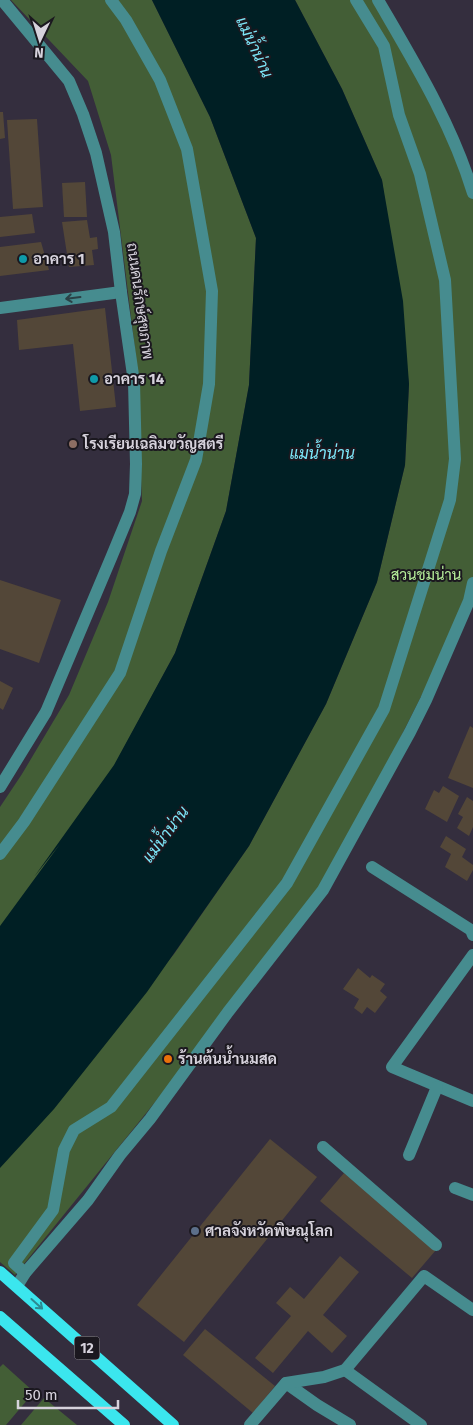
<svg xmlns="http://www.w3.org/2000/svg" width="473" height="1425" font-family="'Fira Sans',Sarabun,sans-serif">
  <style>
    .green { fill: #435e36 }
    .water { fill: #001f24 }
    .building { fill: #534738 }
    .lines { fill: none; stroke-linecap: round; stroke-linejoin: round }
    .minor { stroke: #468c8f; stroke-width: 12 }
    .major { stroke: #3be6ee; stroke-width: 12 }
    .oneway { stroke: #2a4146 }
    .oneway2 { stroke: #2d8991 }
    .culture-dot { fill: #0f9aa8; stroke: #1b181f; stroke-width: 2 }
    .education-dot { fill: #8d6e63; stroke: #1b181f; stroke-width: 2 }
    .food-dot { fill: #e8710a; stroke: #1b181f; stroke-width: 2 }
    .service-dot { fill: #5c6f8a; stroke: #1b181f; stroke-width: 2 }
    .labels { text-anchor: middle; stroke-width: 4; stroke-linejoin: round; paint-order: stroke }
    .shield { fill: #1b181f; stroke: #9e9aa3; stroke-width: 1 }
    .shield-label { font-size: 14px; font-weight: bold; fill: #d6d2dc }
    .poi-label { font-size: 15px; font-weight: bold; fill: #d6d2dc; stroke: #1b181f; text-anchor: start }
    .street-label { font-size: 15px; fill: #d6d2dc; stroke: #1b181f }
    .park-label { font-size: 15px; fill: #b7f09b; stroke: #1b181f }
    .water-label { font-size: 16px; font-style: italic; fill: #7ce6f8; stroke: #1b181f }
  </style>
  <rect width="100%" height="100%" fill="#342e3e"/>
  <g class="green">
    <polygon points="11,0 152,0 210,117 256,238 249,385 226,511 175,653 105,783 0,944 0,807 22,774 69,695 108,602 142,501 135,349 111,155 88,81"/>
    <polygon points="295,0 378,0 427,86 473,197 473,578 465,610 323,890 228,1012 15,1275 0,1262 0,1162 174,954 249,846 326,704 377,582 405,465 409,384 382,180 342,89"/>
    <polygon points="3,1364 34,1392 6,1425 0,1425 0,1367"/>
    <polygon points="44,1398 77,1425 21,1425"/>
  </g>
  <polygon class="water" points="152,0 295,0 342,89 382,180 403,301 409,384 405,465 377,582 326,704 249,846 147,992 54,1109 0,1168 0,926 60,844 34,877 114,765 175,653 226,511 249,385 256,238 210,117"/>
  <g class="building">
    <polygon points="0,112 3,112 5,138 0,139"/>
    <polygon points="37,119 43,207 13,209 7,120"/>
    <polygon points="85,182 87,217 64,217 62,183"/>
    <polygon points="32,214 35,233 0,237 0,217"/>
    <polygon points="87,220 90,238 97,237 98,249 92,250 94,265 69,267 62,222"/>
    <polygon points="41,242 49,270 0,276 0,247"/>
    <polygon points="105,308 116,407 80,411 73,344 19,350 17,320"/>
    <polygon points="0,580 61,600 39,663 0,649"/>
    <polygon points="0,681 13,688 3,710 0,708"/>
    <polygon points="470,726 473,728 473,788 448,778"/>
    <polygon points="443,786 459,796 447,822 425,809 434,790 439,793"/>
    <polygon points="467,797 473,801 473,827 469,836 457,828 463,817 458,814"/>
    <polygon points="446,836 466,849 462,857 473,865 473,870 467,881 445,867 451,854 440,847"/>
    <polygon points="358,968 370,978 372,975 385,984 380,991 387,997 375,1013 367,1007 362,1014 354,1008 359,999 343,989"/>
    <polygon points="270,1139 317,1177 184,1342 137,1305"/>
    <polygon points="344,1173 436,1250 412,1278 320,1201"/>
    <polygon points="340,1256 359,1272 323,1315 347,1336 332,1353 308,1331 273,1373 255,1358 291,1316 276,1303 290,1287 304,1299"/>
    <polygon points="205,1329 275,1386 253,1413 183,1355"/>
  </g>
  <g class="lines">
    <g class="minor">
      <path d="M 378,0 C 414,62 452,124 473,193"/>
      <polyline points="0,308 121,292"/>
      <polyline points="0,787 46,712 111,558 130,512 135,494 136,464 134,382 121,292 114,232 96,153 83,114 69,81 2,0"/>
      <polyline points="0,854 24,822 120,673 161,551 196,460 209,384 212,291 187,149 160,80 126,20 111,0"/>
      <polyline points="372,867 471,930 473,935"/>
      <polyline points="473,955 392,1067 473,1101"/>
      <polyline points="323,1147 436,1245"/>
      <polyline points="409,1155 437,1087"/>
      <polyline points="455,1188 473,1195"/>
      <polyline points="25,1273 14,1263 53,1210 64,1150 74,1130 111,1107 287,883 384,709 450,500 455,459 445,280 420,174 399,115 384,46 356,0"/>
      <polyline points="17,1286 25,1273 88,1200 120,1155 150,1119 228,1012 323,890 410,732 426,700 469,601 473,583"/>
      <polyline points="345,1370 421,1425"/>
      <polyline points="286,1383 317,1405 350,1425"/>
      <polyline points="250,1425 286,1383 324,1377 345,1370 424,1276 473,1310"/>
    </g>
    <g class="major">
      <polyline points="0,1272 173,1425"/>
      <polyline points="0,1317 124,1425"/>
    </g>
  </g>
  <defs><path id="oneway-shaft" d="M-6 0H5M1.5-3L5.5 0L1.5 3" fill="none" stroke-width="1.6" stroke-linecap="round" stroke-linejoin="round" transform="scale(1.25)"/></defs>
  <use class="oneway" href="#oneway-shaft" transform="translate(73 298) rotate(173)"/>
  <use class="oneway2" href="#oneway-shaft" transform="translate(37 1304) rotate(42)"/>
  <g class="culture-dot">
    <circle cx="23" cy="259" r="5"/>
    <circle cx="94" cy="379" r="5"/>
  </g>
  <circle class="education-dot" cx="73" cy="444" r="5"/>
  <circle class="food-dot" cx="168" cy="1059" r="5"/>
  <circle class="service-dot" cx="195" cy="1231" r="5"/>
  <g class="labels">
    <rect class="shield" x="74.5" y="1336.5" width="25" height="23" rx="4"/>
    <g class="shield-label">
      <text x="87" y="1353">12</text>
    </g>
    <g class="poi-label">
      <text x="33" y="264">อาคาร 1</text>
      <text x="104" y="384">อาคาร 14</text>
      <text x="83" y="449">โรงเรียนเฉลิมขวัญสตรี</text>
      <text x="178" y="1064">ร้านต้นน้ำนมสด</text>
      <text x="205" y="1236">ศาลจังหวัดพิษณุโลก</text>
    </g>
    <g class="street-label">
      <text transform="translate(140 301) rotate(82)" y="5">ถนนคนรักษ์สุขภาพ</text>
    </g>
    <g class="park-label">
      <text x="426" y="580">สวนชมน่าน</text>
    </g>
    <g class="water-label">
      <text transform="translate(255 47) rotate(65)" y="6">แม่น้ำน่าน</text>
      <text x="322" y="459">แม่น้ำน่าน</text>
      <text transform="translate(165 834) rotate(-53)" y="6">แม่น้ำน่าน</text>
    </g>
  </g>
  <g transform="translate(40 40) rotate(184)" stroke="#1b181f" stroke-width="4" paint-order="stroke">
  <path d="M0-4L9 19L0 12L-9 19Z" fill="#d6d2dc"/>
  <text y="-8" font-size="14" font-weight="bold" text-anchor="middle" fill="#d6d2dc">N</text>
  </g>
  <path d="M18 1400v8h100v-8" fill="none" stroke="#d6d2dc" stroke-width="2.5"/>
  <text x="25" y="1400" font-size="15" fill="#d6d2dc" stroke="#1b181f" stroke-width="4" paint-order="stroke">50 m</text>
</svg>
